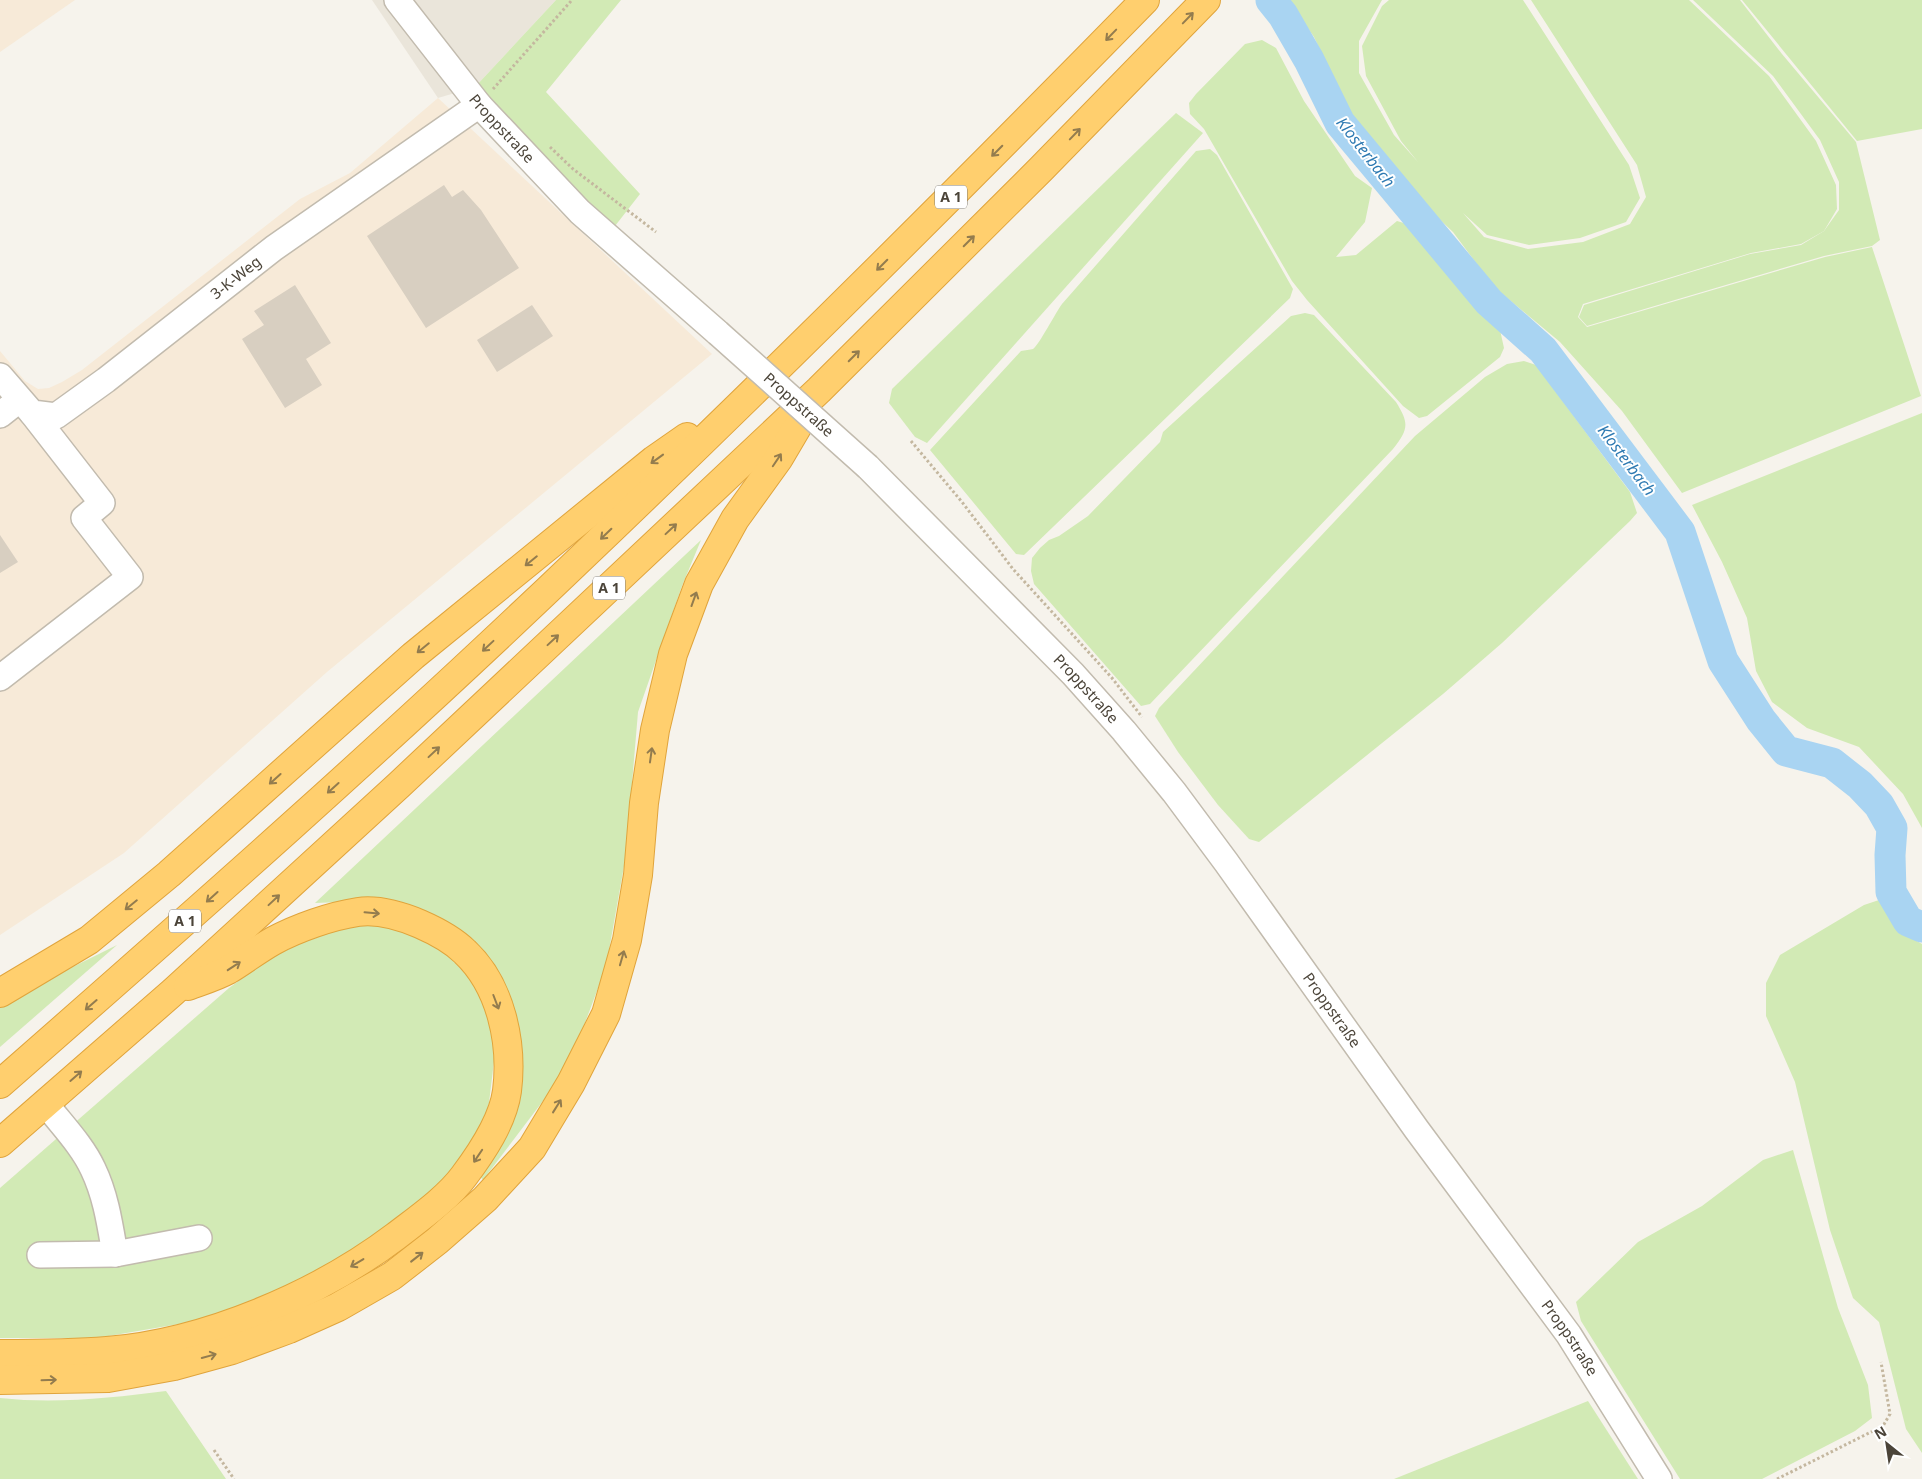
<svg xmlns="http://www.w3.org/2000/svg" width="1922" height="1479" font-family="'Noto Sans',sans-serif">
  <style>
    .residential { fill: #eae5da }
    .commercial { fill: #f7ead8 }
    .green { fill: #d2eab5 }
    .lines { fill: none; stroke-linecap: round; stroke-linejoin: round }
    .river { stroke: #a9d4f2; stroke-width: 31 }
    .building { fill: #d8cfc1 }
    .minor-casing { stroke: #c2bbae; stroke-width: 28 }
    .highway-casing { stroke: #e0a43c; stroke-width: 30 }
    .path { stroke: #c4b79f; stroke-width: 3; stroke-dasharray: 2.5 2.5; stroke-linecap: butt }
    .minor { stroke: #fff; stroke-width: 25 }
    .highway { stroke: #ffcf6e; stroke-width: 28 }
    .minor-bridge-casing { stroke: #c2bbae; stroke-width: 28; stroke-linecap: butt }
    .minor-bridge { stroke: #fff; stroke-width: 25 }
    .oneway { stroke: #937c4e }
    .labels { text-anchor: middle; stroke-width: 4; stroke-linejoin: round; paint-order: stroke }
    .shield { fill: #fff; stroke: #817c74; stroke-width: 1 }
    .shield-label { font-size: 14px; font-weight: bold; fill: #4b4439 }
    .street-label { font-size: 15px; fill: #4b4439; stroke: #fff }
    .water-label { font-size: 16px; font-style: italic; fill: #2e7ab2; stroke: #fff }
  </style>
  <rect width="100%" height="100%" fill="#f6f3ec"/>
  <polygon class="residential" points="372,0 556,0 475,87 438,98"/>
  <g class="commercial">
    <polygon points="0,0 75,0 0,52"/>
    <polygon points="438,98 712,354 327,672 124,853 0,935 0,351 25,381 38,389 49,388 62,382 82,370 300,199 350,173"/>
  </g>
  <g class="green">
    <polygon points="556,0 621,0 546,92 640,194 615,226 584,200 475,87"/>
    <polygon points="1288,0 1382,0 1359,41 1359,73 1394,135 1418,162 1401,141 1366,76 1362,46 1382,6 1389,0 1523,0 1629,165 1640,198 1626,222 1580,238 1529,245 1487,235 1463,213 1484,237 1528,249 1583,242 1630,224 1646,197 1637,165 1531,0 1689,0 1769,76 1816,141 1836,185 1837,209 1824,231 1801,244 1751,253 1583,304 1578,317 1587,327 1825,257 1872,247 1921,396 1682,493 1622,411 1560,342 1494,287 1453,232 1415,196 1354,121 1314,37"/>
    <polygon points="1693,0 1740,0 1782,54 1856,142 1880,240 1872,246 1824,256 1587,326 1579,317 1584,305 1750,254 1801,245 1824,231 1839,210 1839,182 1820,140 1773,76"/>
    <polygon points="1742,0 1922,0 1922,129 1857,141"/>
    <polygon points="1262,40 1276,48 1304,101 1355,176 1372,188 1365,222 1336,257 1356,255 1397,221 1417,227 1488,313 1500,330 1504,348 1500,357 1427,416 1419,418 1403,406 1307,300 1292,281 1204,129 1190,114 1189,103 1196,94 1245,44"/>
    <polygon points="1176,113 1203,133 927,443 915,437 889,403 892,389"/>
    <path d="M 1210,149 L 1217,155 L 1293,289 L 1290,298 L 1024,555 L 1016,554 L 930,450 L 1021,351 C 1025,350 1030,350 1033,349 C 1039,345 1056,312 1062,304 L 1196,151 Z"/>
    <path d="M 1305,313 L 1314,315 L 1396,402 C 1409,423 1409,429 1393,449 L 1150,704 L 1141,706 L 1034,584 L 1031,571 L 1032,558 L 1040,548 L 1049,540 L 1059,536 L 1088,516 L 1160,442 L 1163,432 L 1291,316 Z"/>
    <polygon points="1524,361 1536,365 1630,492 1637,513 1630,521 1502,643 1443,694 1259,842 1249,839 1218,805 1178,752 1155,716 1159,708 1415,436 1485,377 1507,364"/>
    <polygon points="1922,413 1922,828 1903,794 1859,747 1807,728 1772,702 1756,671 1747,618 1722,562 1692,505"/>
    <polygon points="701,540 682,586 638,712 626,855 606,967 568,1068 483,1180 475,1171 504,1128 503,984 456,927 394,900 315,903"/>
    <polygon points="1882,899 1915,940 1922,944 1922,1453 1906,1429 1879,1322 1853,1298 1830,1230 1795,1082 1766,1016 1766,983 1780,955 1864,905"/>
    <polygon points="378,923 436,942 483,993 496,1045 487,1119 441,1185 371,1240 303,1283 220,1317 97,1338 0,1338 0,1188 229,988 280,950 322,929"/>
    <polygon points="117,945 0,1047 0,1003"/>
    <polygon points="1793,1150 1838,1308 1868,1385 1872,1418 1855,1431 1762,1479 1680,1479 1581,1321 1576,1302 1638,1242 1702,1206 1763,1160"/>
    <path d="M 166,1391 L 226,1479 L 0,1479 L 0,1398 C 55,1404 112,1398 166,1391 Z"/>
    <polygon points="1588,1401 1638,1479 1394,1479"/>
  </g>
  <g class="lines">
    <polyline class="river" points="1271,0 1283,15 1309,60 1340,123 1489,302 1543,350 1680,532 1723,661 1761,720 1786,751 1832,763 1860,785 1879,805 1892,828 1890,855 1891,892 1908,921 1922,927"/>
  </g>
  <g class="building">
    <polygon points="444,185 452,197 463,190 481,210 519,268 426,328 367,236"/>
    <polygon points="295,285 331,343 306,359 322,385 285,408 242,339 264,325 254,311"/>
    <polygon points="532,305 553,336 497,372 477,340"/>
    <polygon points="0,535 18,562 0,573"/>
  </g>
  <g class="lines">
    <g class="minor-casing">
      <g id="minor">
        <path id="s1" d="M 397,0 L 479,105 L 580,212 L 718,333"/>
        <path id="s2" d="M 0,376 L 32,413 L 56,416 L 106,380 L 274,248 L 479,105"/>
        <polyline points="0,415 19,400"/>
        <path id="s3" d="M 868,467 L 1073,674 L 1124,731 L 1174,792 L 1226,862 L 1417,1130 L 1569,1335 L 1659,1479"/>
        <polyline points="0,678 130,577 84,518 102,503 32,413"/>
        <path d="M 45,1103 C 61,1124 82,1145 93,1169 C 106,1196 110,1225 115,1254"/>
        <polyline points="40,1255 115,1254 199,1238"/>
      </g>
    </g>
    <g class="highway-casing">
      <g id="highway">
        <polyline points="0,993 89,940 169,874 413,656 654,460 687,437"/>
        <path d="M 0,1084 C 195,913 389,742 576,563 C 769,379 958,191 1145,0"/>
        <polyline points="0,1143 173,992 399,785 819,390 1041,169 1206,0"/>
        <path d="M 0,1354 C 36,1354 71,1354 107,1351 C 206,1343 318,1295 396,1236 C 418,1219 448,1198 464,1176 C 482,1152 503,1121 507,1091 C 513,1043 501,986 465,952 C 453,940 436,931 420,924 C 401,916 379,909 358,912 C 331,916 297,928 273,941 C 257,950 243,961 228,970 C 215,977 201,981 188,986"/>
        <polyline points="0,1380 108,1378 174,1366 232,1350 289,1329 338,1307 392,1276 437,1241 485,1199 532,1148 571,1083 606,1014 627,940 638,875 644,803 655,730 673,654 699,584 735,519 779,458 802,419"/>
      </g>
    </g>
    <g class="path">
      <polyline points="493,89 572,0"/>
      <polyline points="550,147 573,169 656,232"/>
      <polyline points="911,441 962,502 1013,569 1112,678 1142,717"/>
      <polyline points="214,1450 234,1479"/>
      <polyline points="1777,1479 1883,1426 1890,1414 1881,1362"/>
    </g>
    <use href="#minor" class="minor"/>
    <use href="#highway" class="highway"/>
    <g class="minor-bridge-casing">
      <g id="minor-bridge">
        <path id="s4" d="M 718,333 L 868,467"/>
      </g>
    </g>
    <use href="#minor-bridge" class="minor-bridge"/>
  </g>
  <defs><path id="oneway-shaft" d="M-6 0H5M1.5-3L5.5 0L1.5 3" fill="none" stroke-width="1.6" stroke-linecap="round" stroke-linejoin="round" transform="scale(1.25)"/></defs>
  <g class="oneway">
    <use href="#oneway-shaft" transform="translate(1188 18) rotate(-46)"/>
    <use href="#oneway-shaft" transform="translate(1111 35) rotate(134)"/>
    <use href="#oneway-shaft" transform="translate(1075 134) rotate(-46)"/>
    <use href="#oneway-shaft" transform="translate(997 151) rotate(135)"/>
    <use href="#oneway-shaft" transform="translate(969 241) rotate(-45)"/>
    <use href="#oneway-shaft" transform="translate(882 265) rotate(135)"/>
    <use href="#oneway-shaft" transform="translate(854 356) rotate(-45)"/>
    <use href="#oneway-shaft" transform="translate(657 459) rotate(144)"/>
    <use href="#oneway-shaft" transform="translate(777 460) rotate(-56)"/>
    <use href="#oneway-shaft" transform="translate(671 529) rotate(-43)"/>
    <use href="#oneway-shaft" transform="translate(606 534) rotate(136)"/>
    <use href="#oneway-shaft" transform="translate(531 561) rotate(141)"/>
    <use href="#oneway-shaft" transform="translate(694 599) rotate(-70)"/>
    <use href="#oneway-shaft" transform="translate(553 640) rotate(-43)"/>
    <use href="#oneway-shaft" transform="translate(488 646) rotate(137)"/>
    <use href="#oneway-shaft" transform="translate(423 648) rotate(141)"/>
    <use href="#oneway-shaft" transform="translate(434 752) rotate(-43)"/>
    <use href="#oneway-shaft" transform="translate(651 755) rotate(-82)"/>
    <use href="#oneway-shaft" transform="translate(275 779) rotate(138)"/>
    <use href="#oneway-shaft" transform="translate(333 788) rotate(138)"/>
    <use href="#oneway-shaft" transform="translate(212 897) rotate(138)"/>
    <use href="#oneway-shaft" transform="translate(274 900) rotate(-43)"/>
    <use href="#oneway-shaft" transform="translate(131 905) rotate(141)"/>
    <use href="#oneway-shaft" transform="translate(372 913) rotate(5)"/>
    <use href="#oneway-shaft" transform="translate(622 958) rotate(-74)"/>
    <use href="#oneway-shaft" transform="translate(234 966) rotate(-33)"/>
    <use href="#oneway-shaft" transform="translate(496 1002) rotate(69)"/>
    <use href="#oneway-shaft" transform="translate(91 1005) rotate(139)"/>
    <use href="#oneway-shaft" transform="translate(76 1076) rotate(-41)"/>
    <use href="#oneway-shaft" transform="translate(557 1106) rotate(-58)"/>
    <use href="#oneway-shaft" transform="translate(478 1156) rotate(124)"/>
    <use href="#oneway-shaft" transform="translate(417 1257) rotate(-38)"/>
    <use href="#oneway-shaft" transform="translate(357 1263) rotate(149)"/>
    <use href="#oneway-shaft" transform="translate(209 1356) rotate(-15)"/>
    <use href="#oneway-shaft" transform="translate(49 1380) rotate(-2)"/>
  </g>
  <g class="labels">
    <g class="shield">
      <rect x="935" y="185.5" width="32" height="23" rx="4"/>
      <rect x="593" y="576.5" width="32" height="23" rx="4"/>
      <rect x="169" y="909.5" width="32" height="23" rx="4"/>
    </g>
    <g class="shield-label">
      <text x="951" y="202">A 1</text>
      <text x="609" y="593">A 1</text>
      <text x="185" y="926">A 1</text>
    </g>
    <g class="street-label">
      <text dy="5" stroke="none"><textPath href="#s1" startOffset="166">Proppstraße</textPath></text>
      <text dy="5" stroke="none"><textPath href="#s2" startOffset="300">3-K-Weg</textPath></text>
      <text dy="5" stroke="none"><textPath href="#s4" startOffset="108">Proppstraße</textPath></text>
      <text dy="5" stroke="none"><textPath href="#s3" startOffset="311">Proppstraße</textPath></text>
      <text dy="5" stroke="none"><textPath href="#s3" startOffset="716">Proppstraße</textPath></text>
      <text dy="5" stroke="none"><textPath href="#s3" startOffset="1121">Proppstraße</textPath></text>
    </g>
    <g class="water-label">
      <text transform="translate(1366 152) rotate(52)" y="6">Klosterbach</text>
      <text transform="translate(1627 460) rotate(53)" y="6">Klosterbach</text>
    </g>
  </g>
  <g transform="translate(1887 1444) rotate(330)" stroke="#ffffff" stroke-width="4" paint-order="stroke">
  <path d="M0-4L9 19L0 12L-9 19Z" fill="#4b4439"/>
  <text y="-8" font-size="14" font-weight="bold" text-anchor="middle" fill="#4b4439">N</text>
  </g>
</svg>
